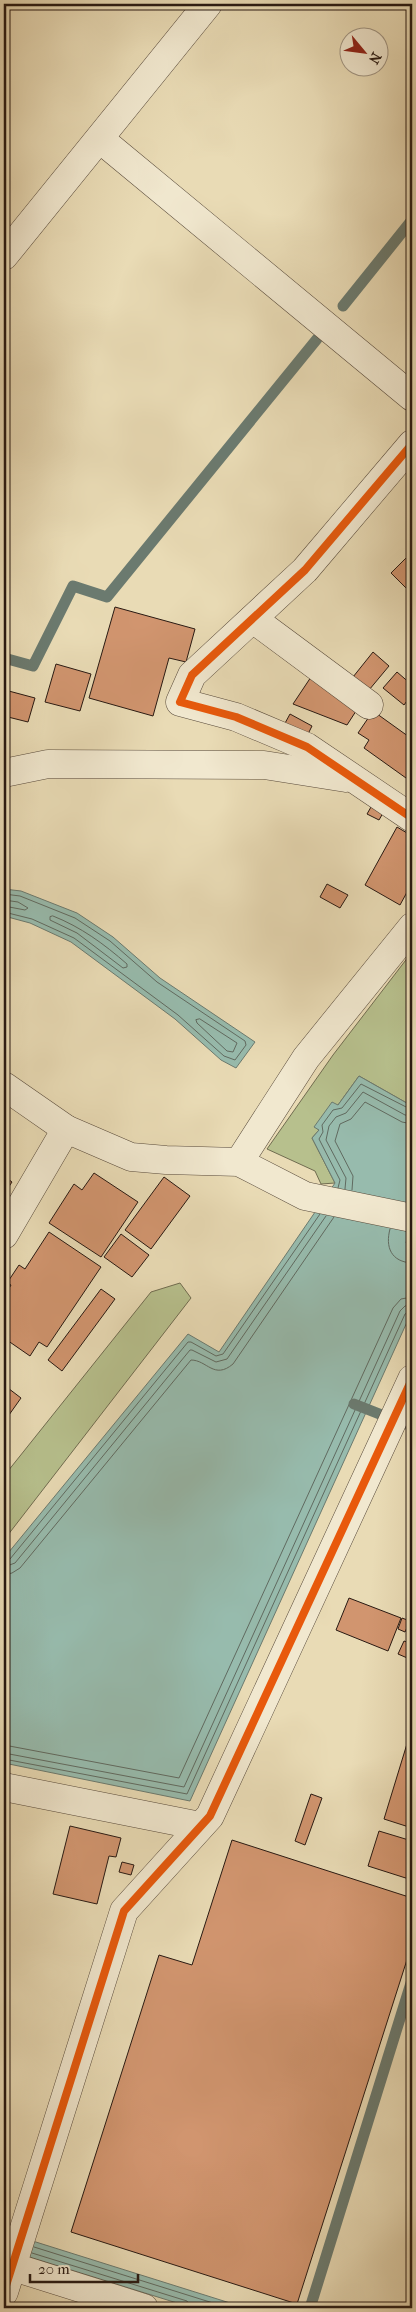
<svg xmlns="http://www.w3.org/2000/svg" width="416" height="2312" font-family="'IM FELL French Canon',serif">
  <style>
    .green { fill: #b7c08d; stroke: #706c50 }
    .water { fill: #97bbad; stroke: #6b7a6f }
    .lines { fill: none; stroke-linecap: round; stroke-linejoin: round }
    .shore { stroke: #606a60; stroke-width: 1 }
    .stream { stroke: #6b7a6f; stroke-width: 11 }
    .building { fill: #d1956f; stroke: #281912 }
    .minor-casing { stroke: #584a3b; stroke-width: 29 }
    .minor { stroke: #f1e8cf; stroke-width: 28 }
    .cycleway-casing { stroke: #f1e8cf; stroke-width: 11 }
    .cycleway { stroke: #e8590c; stroke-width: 8 }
  </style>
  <rect width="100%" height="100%" fill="#e9dbb5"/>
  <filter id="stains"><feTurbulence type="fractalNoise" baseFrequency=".004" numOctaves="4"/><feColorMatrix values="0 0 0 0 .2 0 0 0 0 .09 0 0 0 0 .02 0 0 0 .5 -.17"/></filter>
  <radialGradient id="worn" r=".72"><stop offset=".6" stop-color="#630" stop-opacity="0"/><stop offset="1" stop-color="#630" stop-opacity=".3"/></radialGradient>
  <g class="green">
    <polygon points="412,952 412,1106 359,1076 338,1105 315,1127 319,1130 312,1138 335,1183 321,1184 315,1171 267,1149 333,1055"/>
    <polygon points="180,1283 191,1298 4,1540 4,1476 151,1292"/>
  </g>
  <g class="water">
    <polygon points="4,889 21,891 77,913 113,937 160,978 255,1042 236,1068 221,1060 175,1019 71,942 30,923 4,916"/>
    <polygon points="359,1076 412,1106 412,1219 406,1243 412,1245 412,1311 190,1801 4,1763 4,1558 188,1334 219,1352 335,1183 312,1138 319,1130 314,1127 332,1102 338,1105"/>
    <polygon points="4,2232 246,2308 193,2308 4,2249"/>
  </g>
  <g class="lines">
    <g class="shore">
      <polyline points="4,894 20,896 75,918 110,941 157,982 245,1041 246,1045 235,1060 224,1056 178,1015 74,938 32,919 4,912"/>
      <polyline points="4,900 18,902 28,908 25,910 4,906"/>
      <path d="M 53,916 C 81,927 104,944 127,964 L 127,967 L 123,968 L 77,933 L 50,920 L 50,917 Z"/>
      <polygon points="200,1019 237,1043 233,1052 227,1051 197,1023 196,1020"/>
      <polyline points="338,1188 340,1180 319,1139 323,1132 322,1125 333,1110 342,1108 361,1084 412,1110"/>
      <polyline points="345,1189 346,1178 326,1140 329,1126 336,1117 346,1113 363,1092 405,1115 412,1116"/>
      <polyline points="352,1190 353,1176 335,1141 340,1124 351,1119 365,1102 402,1122 412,1124"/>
      <path d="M 390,1229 C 385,1247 391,1262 412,1263"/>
      <polyline points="4,1561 10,1559 188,1342 191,1342 216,1356 223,1354 320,1214"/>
      <polyline points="4,1567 15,1563 190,1350 192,1350 216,1362 227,1359 326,1216"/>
      <path d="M 4,1575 L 12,1573 L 20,1568 L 191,1360 C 207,1360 214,1380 233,1364 L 334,1217"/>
      <polyline points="4,1745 179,1778 393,1308 401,1299 412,1297"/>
      <polyline points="4,1753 184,1787 400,1311 405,1306 412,1304"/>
      <polyline points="4,1759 187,1794 405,1314 412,1310"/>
      <polyline points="34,2247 229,2308"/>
      <polyline points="32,2253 187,2301 191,2308"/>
    </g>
    <g class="stream">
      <polyline points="343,306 412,220"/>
      <polyline points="4,658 33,666 73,586 107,597 317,339"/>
      <polyline points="354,1404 382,1415"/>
      <polyline points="410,1426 412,1427"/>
      <polyline points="310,2308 412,1980"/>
    </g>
  </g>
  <g class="building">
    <polygon points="412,552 412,594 391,573"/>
    <polygon points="115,607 195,629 186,662 169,658 153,716 89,698"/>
    <polygon points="373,652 389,666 369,690 353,677"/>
    <polygon points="56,664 91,674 80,711 45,702"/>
    <polygon points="397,672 412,685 412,694 404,705 383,688"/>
    <polygon points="311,677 358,708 347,725 293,704"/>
    <polygon points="5,690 35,698 28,722 4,716"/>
    <polygon points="373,711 412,739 412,770 406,778 364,748 369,740 358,733"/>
    <polygon points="290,714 312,726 306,738 284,725"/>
    <polygon points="371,807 383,813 379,820 367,814"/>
    <polygon points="397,827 412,836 412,883 400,905 365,885"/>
    <polygon points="327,884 348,895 340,908 320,897"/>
    <polygon points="94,1173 138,1202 101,1257 49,1223 74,1184 82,1190"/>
    <polygon points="4,1176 12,1182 4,1194"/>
    <polygon points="164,1177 190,1196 151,1249 125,1230"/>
    <polygon points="49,1232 101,1267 47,1347 39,1342 30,1356 4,1338 4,1297 11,1285 7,1283 19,1265 25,1269"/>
    <polygon points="121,1234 149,1255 132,1277 104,1257"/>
    <polygon points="101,1289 115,1299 62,1371 48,1360"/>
    <polygon points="4,1385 21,1398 4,1422"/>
    <polygon points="349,1598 401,1618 388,1651 336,1630"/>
    <polygon points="402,1618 410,1621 405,1632 398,1629"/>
    <polygon points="404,1641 412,1644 412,1660 398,1654"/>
    <polygon points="410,1734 412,1734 412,1828 384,1819"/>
    <polygon points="311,1794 322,1798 305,1845 295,1841"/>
    <polygon points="70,1826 121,1838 116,1857 109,1856 97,1904 53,1894"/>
    <polygon points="379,1831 412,1841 412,1880 368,1866"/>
    <polygon points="232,1840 412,1898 412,1944 297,2304 71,2232 159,1955 192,1965"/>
    <polygon points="122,1862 134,1865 131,1875 119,1872"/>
  </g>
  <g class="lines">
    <g class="minor-casing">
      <g id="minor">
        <polyline points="100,139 412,397"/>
        <polyline points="4,256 208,4"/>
        <polyline points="412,444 305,570 192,675 180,702 236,717 307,747 412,818"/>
        <polyline points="253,619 369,705"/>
        <polyline points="4,773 48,764 264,765 346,778"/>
        <polyline points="4,1086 66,1129 131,1157 166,1160 239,1162 305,1196 412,1218"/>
        <polyline points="239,1162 306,1058 412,927"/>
        <polyline points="4,1235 66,1129"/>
        <polyline points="4,1787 200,1826"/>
        <polyline points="4,2264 144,2308"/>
        <polyline points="4,2292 124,1911 210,1816 412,1379"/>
      </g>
    </g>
    <use href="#minor" class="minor"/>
    <g class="cycleway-casing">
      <g id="cycleway">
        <polyline points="412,444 305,570 192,675 180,702 236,717 307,747 412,818"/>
        <polyline points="4,2292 124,1911 210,1816 412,1379"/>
      </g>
    </g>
    <use href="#cycleway" class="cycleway"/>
  </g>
  <rect width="416" height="2312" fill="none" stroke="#e9dbb5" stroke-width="20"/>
  <rect x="5" y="5" width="406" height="2302" fill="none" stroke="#281912" stroke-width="2.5"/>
  <rect x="10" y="10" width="396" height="2292" fill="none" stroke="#281912"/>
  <g transform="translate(364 52) rotate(119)"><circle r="24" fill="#f1e8cf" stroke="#a19583"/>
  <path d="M0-4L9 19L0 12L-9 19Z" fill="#8f2418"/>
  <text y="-8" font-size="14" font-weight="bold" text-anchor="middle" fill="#281912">N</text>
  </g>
  <path d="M30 2274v8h108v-8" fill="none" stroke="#281912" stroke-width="2.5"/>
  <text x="38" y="2274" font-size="15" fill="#281912" stroke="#f1e8cf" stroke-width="4" paint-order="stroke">20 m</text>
  <rect width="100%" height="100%" filter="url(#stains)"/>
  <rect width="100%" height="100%" fill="url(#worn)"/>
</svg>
